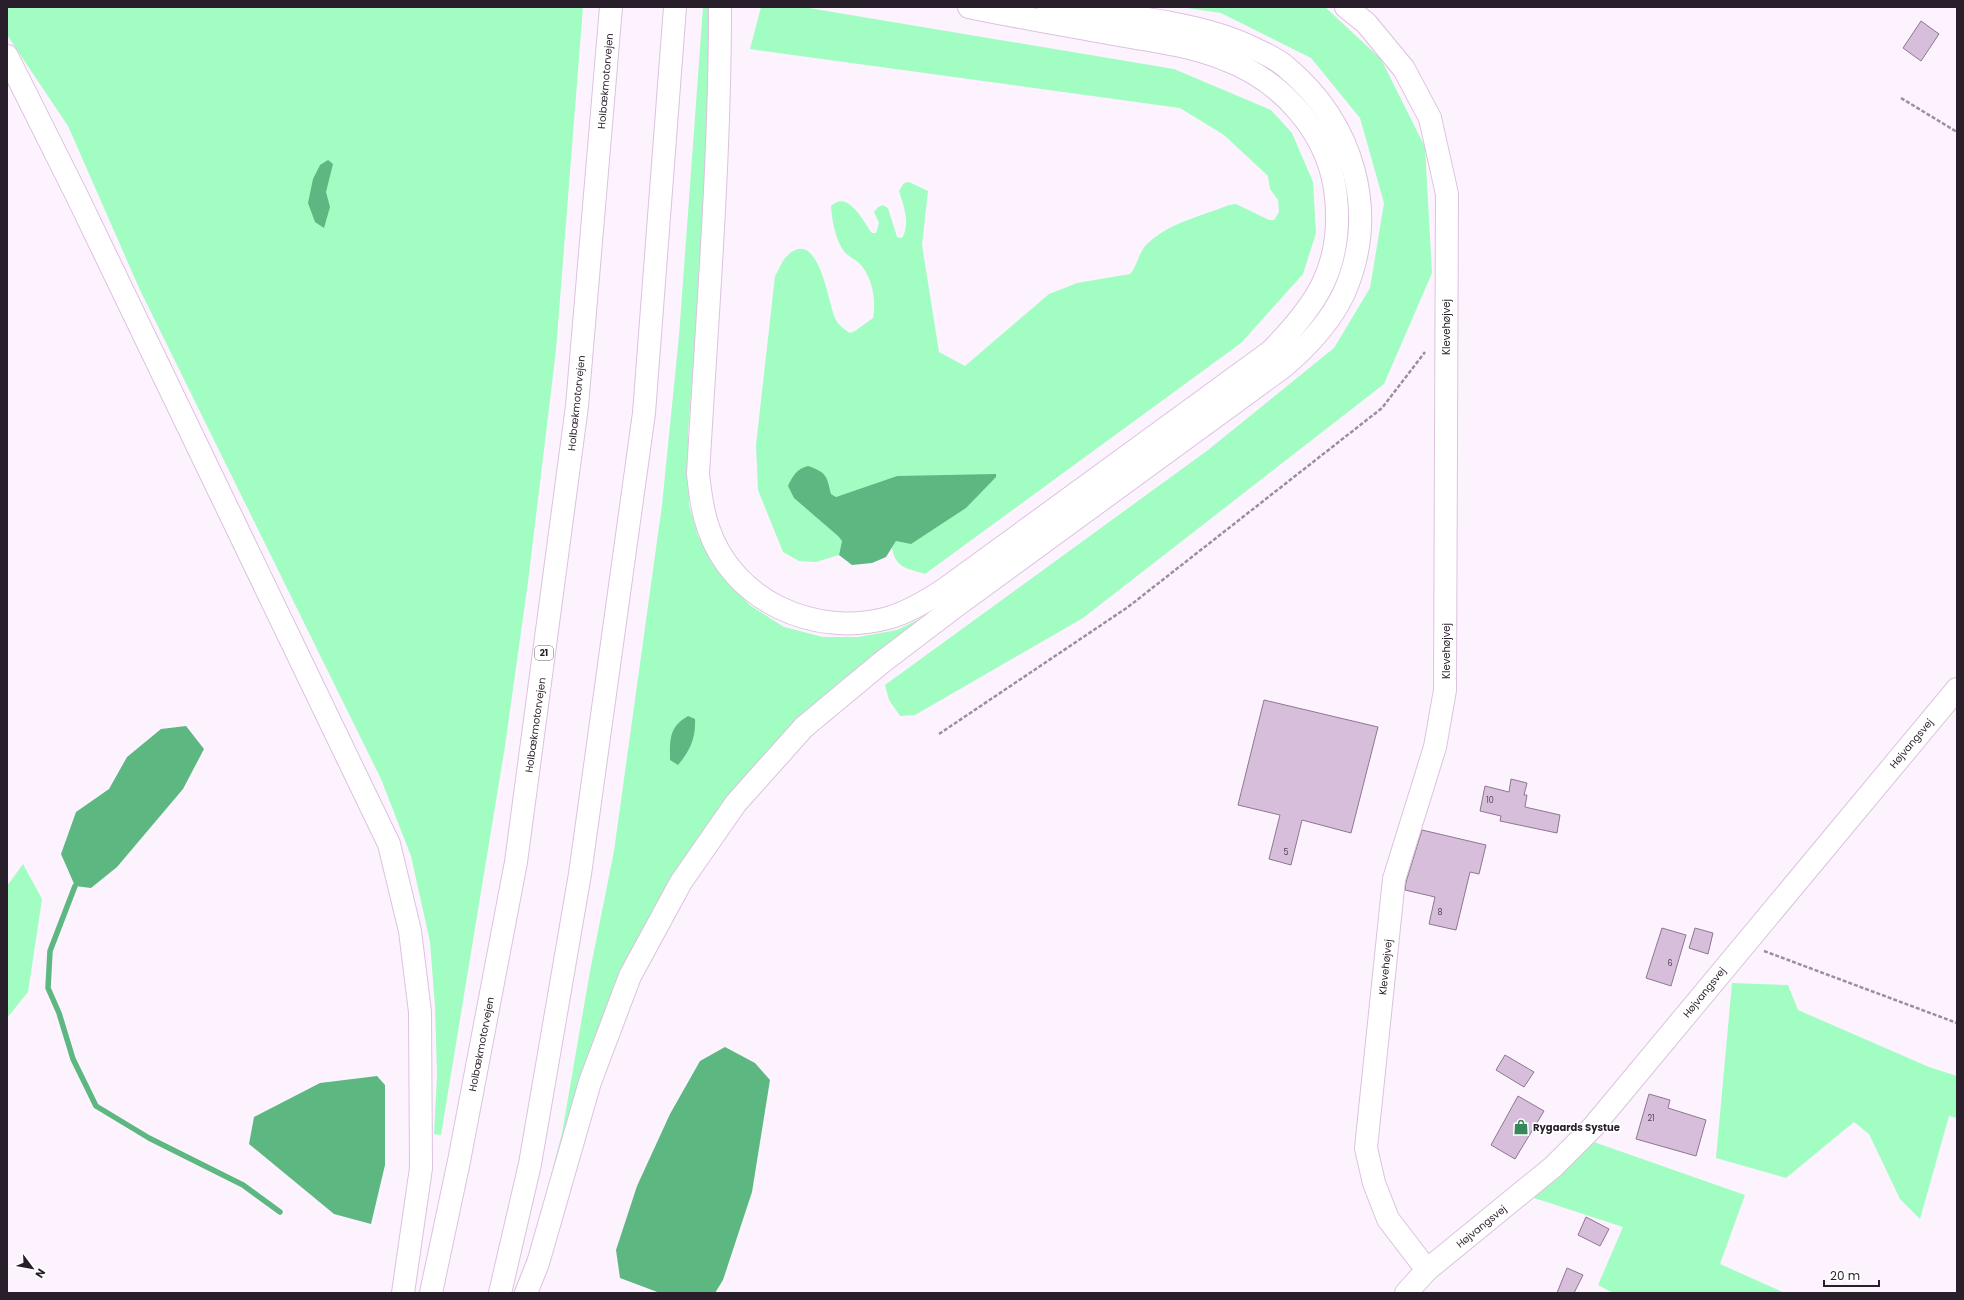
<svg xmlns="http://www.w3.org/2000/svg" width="1964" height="1300" font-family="Poppins,sans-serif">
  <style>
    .green { fill: #a2fdc3 }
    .water { fill: #5db781 }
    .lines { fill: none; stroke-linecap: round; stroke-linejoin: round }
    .stream { stroke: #5db781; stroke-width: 5.5 }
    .building { fill: #d7bedb; stroke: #8e7691 }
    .minor-casing { stroke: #dcc2df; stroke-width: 24 }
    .highway-casing { stroke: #dcc2df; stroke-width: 24 }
    .path { stroke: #9a909b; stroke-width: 2.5; stroke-dasharray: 4 2; stroke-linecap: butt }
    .minor { stroke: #fff; stroke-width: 22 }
    .highway { stroke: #fff; stroke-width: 22 }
    .labels { text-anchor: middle; stroke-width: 3.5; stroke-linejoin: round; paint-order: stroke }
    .number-label { font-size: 8px; fill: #544756 }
    .shield { fill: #fff; stroke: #69626a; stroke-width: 1 }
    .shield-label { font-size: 9px; font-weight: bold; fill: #291f2a }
    .street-label { font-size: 10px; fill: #291f2a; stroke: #fff }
    .poi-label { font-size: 10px; font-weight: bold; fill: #291f2a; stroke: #fff; text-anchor: start }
  </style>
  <rect width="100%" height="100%" fill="#fdf3ff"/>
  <g class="green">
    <polygon points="7,7 583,7 556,350 528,582 505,746 441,1135 434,1134 437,1075 435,1007 430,942 411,856 381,779 140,290 68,126 7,35"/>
    <polygon points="703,7 711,7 705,211 688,433 689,505 698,536 723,578 751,606 784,627 823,637 858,637 897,630 928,615 838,683 801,718 678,868 555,1177 551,1175 562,1133 590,971 614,851 662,505 679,336"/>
    <path d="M 761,7 L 803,7 L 1174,69 L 1271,110 L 1292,133 L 1313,182 L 1316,233 L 1303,274 L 1241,343 L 925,574 C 907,568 896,569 892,548 L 896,541 L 897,476 L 836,497 L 831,494 L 828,478 L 838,536 L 842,541 L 839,555 L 816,562 L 799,561 L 783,552 L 758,490 L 756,445 L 775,276 C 779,270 782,260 788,255 C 819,227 828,303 835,318 C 838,325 844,329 850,333 L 855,331 L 873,318 C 876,301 873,278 860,264 C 855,259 847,256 843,250 C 835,237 832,221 831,206 C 848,189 863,221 872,233 L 876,233 L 879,223 L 874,212 L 878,207 L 883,205 L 888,208 L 897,237 L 902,238 C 911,224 903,204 899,191 L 904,183 L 909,182 L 928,191 L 922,245 L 939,352 L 965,366 L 1049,294 L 1077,283 L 1130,274 C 1138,265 1139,251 1147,244 C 1169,223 1201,216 1229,205 L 1236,204 L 1269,220 L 1274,220 L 1279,212 L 1278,200 L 1270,189 L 1268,176 L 1224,135 L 1180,108 L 750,49 Z"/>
    <polygon points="1180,7 1325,7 1381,59 1425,147 1432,273 1384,384 1083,618 915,715 900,716 889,700 885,685 1208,450 1334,348 1370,288 1384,203 1360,118 1311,58 1221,13"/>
    <polygon points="23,864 42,899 28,992 7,1018 7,886"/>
    <polygon points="1732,983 1788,985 1798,1010 1929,1067 1957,1076 1957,1118 1949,1116 1920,1219 1900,1199 1869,1134 1854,1122 1786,1178 1716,1158"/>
    <polygon points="1591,1141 1745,1195 1720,1264 1785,1293 1613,1293 1598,1285 1623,1227 1528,1196"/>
  </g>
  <g class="water">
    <polygon points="328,160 333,164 326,192 330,207 324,228 315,222 308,203 313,179 320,165"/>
    <path d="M 808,466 C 826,472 827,476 831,494 L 836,497 L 897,476 L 996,474 L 996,477 L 966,508 L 911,544 L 896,541 L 886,557 L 872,563 L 852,565 L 839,555 L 842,541 L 838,536 L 794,498 L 788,486 C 793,475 797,469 808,466 Z"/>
    <path d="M 688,716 L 695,719 C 696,738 690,751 678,765 L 670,760 C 670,739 669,727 688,716 Z"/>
    <polygon points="186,726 204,749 183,789 117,867 91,888 75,886 61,854 76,812 109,789 127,757 161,729"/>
    <polygon points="725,1047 755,1063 770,1080 752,1192 723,1280 715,1293 660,1293 620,1278 616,1250 637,1186 670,1114 700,1061"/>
    <polygon points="377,1076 385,1085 385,1165 371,1224 334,1214 249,1144 254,1117 320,1083"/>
  </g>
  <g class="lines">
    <polyline class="stream" points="75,886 50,951 48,988 59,1013 73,1059 96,1106 149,1138 243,1185 280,1212"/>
  </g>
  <g class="building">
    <polygon points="1921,21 1939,34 1921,61 1903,48"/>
    <polygon points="1264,700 1378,727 1351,833 1302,820 1291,865 1269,859 1280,815 1238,805"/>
    <polygon points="1511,779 1527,783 1524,795 1527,795 1525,807 1560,815 1557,833 1500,821 1501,816 1480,811 1485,786 1509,792"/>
    <polygon points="1422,830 1486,845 1479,874 1470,872 1456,930 1429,924 1435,897 1405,890 1406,882"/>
    <polygon points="1662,928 1686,935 1671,986 1646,978"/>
    <polygon points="1695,928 1713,933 1708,954 1689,948"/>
    <polygon points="1505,1055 1534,1072 1524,1087 1496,1070"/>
    <polygon points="1649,1094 1670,1100 1668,1108 1706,1120 1696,1156 1636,1139"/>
    <polygon points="1518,1096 1544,1111 1515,1159 1491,1145"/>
    <polygon points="1586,1217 1609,1229 1600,1246 1578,1235"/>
    <polygon points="1567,1268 1583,1275 1574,1293 1557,1293"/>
  </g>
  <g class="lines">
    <g class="minor-casing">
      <g id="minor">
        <polyline points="1346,7 1366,23 1404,69 1430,118 1447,194 1445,690 1435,747 1394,879 1366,1148 1374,1183 1388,1219 1427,1270"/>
        <polyline points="1406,1293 1427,1270 1553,1167 1593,1127 1957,689"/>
      </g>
    </g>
    <g class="highway-casing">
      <g id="highway">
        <path d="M 720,7 C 720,162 707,318 698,474 C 700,492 702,510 708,527 C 732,601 815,638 888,618 C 909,612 927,601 945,589 L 1270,352 C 1317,305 1343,266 1336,197 C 1330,134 1283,81 1224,59 C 1187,44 1146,40 1108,33 C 1061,24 1015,17 969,7"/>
        <polyline points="7,56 78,198 389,844 410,931 420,1012 421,1168 403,1293"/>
        <polyline points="431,1293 459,1161 516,862 577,406 611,7"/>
        <polyline points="500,1293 530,1164 580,874 644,413 675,7"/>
        <path d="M 526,1293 L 538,1263 L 590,1082 L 630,976 L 681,882 L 736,803 L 804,727 L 881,663 L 956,606 L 1283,367 C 1308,346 1330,323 1344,293 C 1380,211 1353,123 1286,67 C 1278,59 1265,54 1255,49 C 1199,20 1111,15 1048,7"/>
      </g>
    </g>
    <g class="path">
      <polyline points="1901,98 1957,132"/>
      <polyline points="939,734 1128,607 1382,408 1425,352"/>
      <polyline points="1764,951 1957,1023"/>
    </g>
    <use href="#minor" class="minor"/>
    <use href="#highway" class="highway"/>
  </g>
  <defs>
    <g id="shop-bare" transform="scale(1.2)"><path d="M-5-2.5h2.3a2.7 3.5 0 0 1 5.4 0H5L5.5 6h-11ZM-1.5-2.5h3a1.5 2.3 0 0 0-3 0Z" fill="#368759" stroke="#fff" stroke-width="2.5" paint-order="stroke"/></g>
  </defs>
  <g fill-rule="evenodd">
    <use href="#shop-bare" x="1521" y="1127"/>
  </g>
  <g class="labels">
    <g class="number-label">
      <text x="1490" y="803">10</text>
      <text x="1286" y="855">5</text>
      <text x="1440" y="915">8</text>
      <text x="1670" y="966">6</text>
      <text x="1651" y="1121">21</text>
    </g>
    <rect class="shield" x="535" y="646" width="18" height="14" rx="3"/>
    <g class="shield-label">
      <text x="544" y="656">21</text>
    </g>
    <g class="street-label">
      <text transform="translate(605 81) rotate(-85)" y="4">Holbækmotorvejen</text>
      <text transform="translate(1446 327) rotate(-90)" y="4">Klevehøjvej</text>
      <text transform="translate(576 403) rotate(-84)" y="4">Holbækmotorvejen</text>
      <text transform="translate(1446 651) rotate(-90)" y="4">Klevehøjvej</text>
      <text transform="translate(535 725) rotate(-82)" y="4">Holbækmotorvejen</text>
      <text transform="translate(1911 743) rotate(-50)" y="4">Højvangsvej</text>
      <text transform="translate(1385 967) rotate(-84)" y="4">Klevehøjvej</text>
      <text transform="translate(1704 992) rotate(-51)" y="4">Højvangsvej</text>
      <text transform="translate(481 1044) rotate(-79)" y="4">Holbækmotorvejen</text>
      <text transform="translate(1481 1226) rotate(-39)" y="4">Højvangsvej</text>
    </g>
    <g class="poi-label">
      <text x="1533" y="1131">Rygaards Systue</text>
    </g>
  </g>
  <rect width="1964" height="1300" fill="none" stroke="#291f2a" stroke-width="16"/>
  <g transform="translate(32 1268) rotate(122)" stroke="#ffffff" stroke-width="3" paint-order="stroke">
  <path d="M0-3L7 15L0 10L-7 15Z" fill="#291f2a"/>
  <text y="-6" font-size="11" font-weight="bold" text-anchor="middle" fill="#291f2a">N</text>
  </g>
  <path d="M1824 1280v6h55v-6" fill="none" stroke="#291f2a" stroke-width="2"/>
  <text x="1830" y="1280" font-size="12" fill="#291f2a" stroke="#ffffff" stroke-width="3" paint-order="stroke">20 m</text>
</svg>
